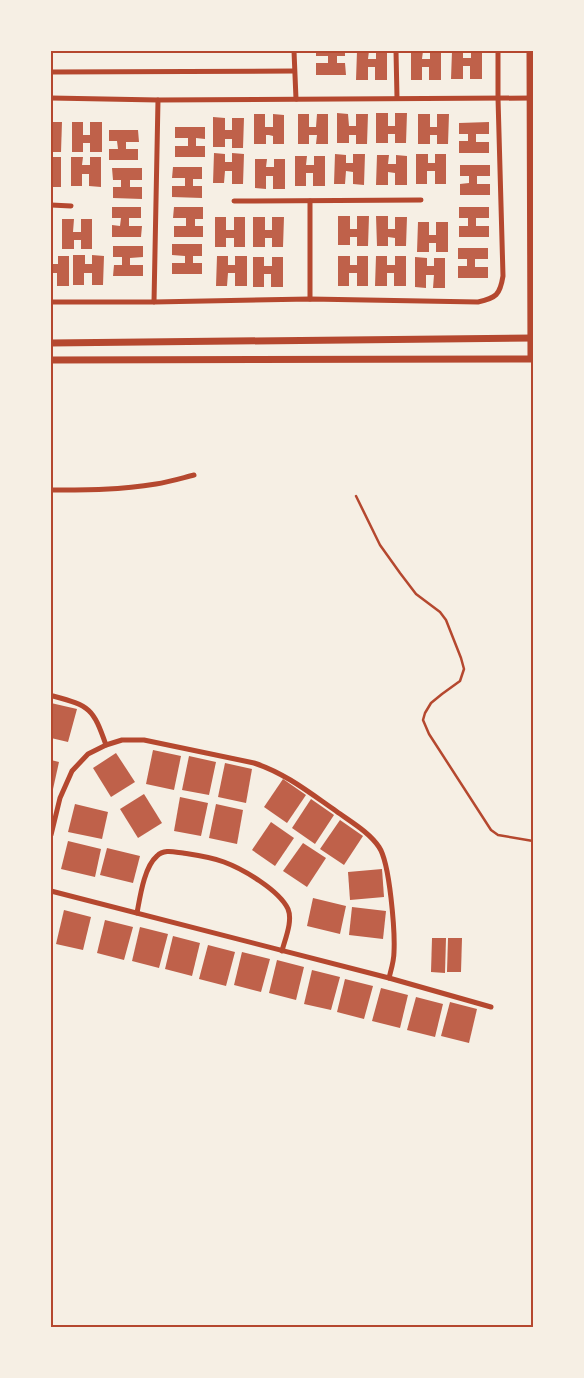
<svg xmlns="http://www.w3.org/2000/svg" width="584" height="1378" font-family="Inter,sans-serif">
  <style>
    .building { fill: #bf614a }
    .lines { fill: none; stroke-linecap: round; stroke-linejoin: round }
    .service { stroke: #b5482f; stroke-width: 2.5 }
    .minor { stroke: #b5482f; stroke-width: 5 }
    .tertiary { stroke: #b5482f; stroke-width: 7 }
    .neatline { fill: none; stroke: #b5482f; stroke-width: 2 }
  </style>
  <rect width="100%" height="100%" fill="#f6efe4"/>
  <g class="building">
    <polygon points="316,51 345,51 345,56 337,56 337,63 345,63 346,75 316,75 316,63 328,63 328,56 316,56"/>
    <polygon points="357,51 369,51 368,59 376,59 376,51 387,51 387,80 375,80 375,67 368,67 368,80 356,80"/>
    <polygon points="411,51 423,51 422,59 430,59 430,51 441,51 441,80 429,80 429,67 422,67 422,80 411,80"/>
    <polygon points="452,51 463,51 463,58 471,58 471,51 482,51 482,79 470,79 470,66 463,66 463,79 451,79"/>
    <polygon points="337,113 348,114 349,126 356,126 356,114 368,114 367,144 356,144 356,135 349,135 349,143 337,143"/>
    <polygon points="376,113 388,113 388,126 395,126 395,113 407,113 406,143 395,143 395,134 388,134 388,143 376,143"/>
    <polygon points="254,114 265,114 265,127 273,127 273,114 284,115 284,144 273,144 273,136 269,135 266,135 266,144 254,144"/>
    <polygon points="298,114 309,114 309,127 316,127 317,114 328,114 328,144 316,144 317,135 309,135 309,144 298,144"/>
    <polygon points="418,114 430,114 430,127 437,127 437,114 449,114 448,144 437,144 437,135 430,135 430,144 418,144"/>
    <polygon points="213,117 225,118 225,130 232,130 232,118 244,118 243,148 232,148 232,139 225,139 225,147 213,147"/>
    <polygon points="51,122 62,122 61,152 51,152"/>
    <polygon points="72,122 83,122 83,135 90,135 90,122 102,122 102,152 90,152 90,143 83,143 83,152 72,152"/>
    <polygon points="489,122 489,134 476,134 476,142 489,142 489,153 459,153 459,141 468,141 468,134 459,134 459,123"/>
    <polygon points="175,127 205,127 205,139 196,138 196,146 205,146 205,157 175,157 175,146 188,146 188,138 175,138"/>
    <polygon points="109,130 138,130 139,142 126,142 126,149 138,149 138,160 109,160 109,149 118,149 117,141 109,141"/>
    <polygon points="214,153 225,154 225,162 232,162 232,153 244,154 243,184 232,184 232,171 225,171 224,183 213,183"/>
    <polygon points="335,154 346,155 346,163 353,163 353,154 365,154 364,185 353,184 353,172 346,171 345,184 334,184"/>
    <polygon points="416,154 428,154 428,163 435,163 435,154 446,154 446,184 435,184 435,171 427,171 427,184 416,184"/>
    <polygon points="377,155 389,155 388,164 396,164 396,155 407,156 407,185 395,185 395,173 388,172 388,185 376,185"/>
    <polygon points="295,156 307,156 306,165 314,165 314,156 325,156 325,186 313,186 313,173 306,173 306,186 295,186"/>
    <rect x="51" y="157" width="10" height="30"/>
    <polygon points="71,157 83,157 82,165 90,165 90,157 101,157 101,187 89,186 89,174 82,174 82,186 71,186"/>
    <polygon points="255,159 267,159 266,167 274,167 274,159 285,159 285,189 273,189 273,176 266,176 266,189 255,188"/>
    <polygon points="460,165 490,165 490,176 477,176 477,184 490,184 490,195 460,195 460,184 469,183 469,176 460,176"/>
    <polygon points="173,167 202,167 202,179 193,179 193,186 202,186 202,198 172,197 172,186 185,186 185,178 172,178"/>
    <polygon points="112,168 142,168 142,180 130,180 130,187 142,187 142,199 113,198 113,187 121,187 121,180 113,180"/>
    <polygon points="112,207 141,207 141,218 129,218 129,226 142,226 141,237 112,237 112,225 120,226 121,218 112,218"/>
    <polygon points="174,207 203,207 203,219 195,219 195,226 203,226 203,237 174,237 174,226 186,226 186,218 173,218"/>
    <polygon points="459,207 489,207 489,218 476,218 476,226 489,226 489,237 459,237 459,226 468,226 468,218 459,218"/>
    <polygon points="338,216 350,216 350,229 357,229 357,216 369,216 368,246 357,246 357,237 350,237 350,245 338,245"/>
    <polygon points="376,216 388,216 388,229 395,229 395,217 407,217 406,246 395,246 395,238 388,237 388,246 377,246"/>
    <polygon points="215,217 226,217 226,230 234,230 234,217 245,217 245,247 234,247 234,238 226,238 226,247 215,247"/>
    <polygon points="253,217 265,217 265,230 272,230 272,217 284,217 283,247 272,247 272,238 265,238 265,247 253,247"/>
    <polygon points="62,219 74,219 73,232 81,232 81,219 92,219 92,249 81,249 81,240 74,240 74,249 62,249"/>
    <polygon points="418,222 429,222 429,235 436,235 436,222 448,222 448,252 436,252 436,243 429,243 429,252 417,252"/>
    <polygon points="172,244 202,244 202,256 193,256 193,263 202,263 202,274 172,274 172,263 185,263 185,256 172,255"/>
    <polygon points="113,246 143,246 143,257 130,258 130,265 143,265 143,276 113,276 114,265 122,265 122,257 113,257"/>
    <polygon points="458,248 488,248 488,259 475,259 475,267 488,267 488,278 458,278 458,266 467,266 467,259 458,259"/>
    <polygon points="73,255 85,255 85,264 92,264 92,255 104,256 103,285 92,285 92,273 84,273 84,285 73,285"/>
    <polygon points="58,256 69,256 69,286 57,286 57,273 51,273 51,264 58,264"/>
    <polygon points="217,256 228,256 228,265 235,265 235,256 247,256 247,286 235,286 235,273 228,273 227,286 216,286"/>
    <polygon points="338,256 350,256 350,265 357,265 357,256 368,256 368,286 357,286 357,273 349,273 349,286 338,286"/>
    <polygon points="376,256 387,256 387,265 395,265 395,256 406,256 406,286 394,286 394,273 387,273 387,286 375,286"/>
    <polygon points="253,257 264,257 264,266 272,266 272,257 283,257 283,287 271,287 271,274 264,274 264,287 253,287"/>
    <polygon points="415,257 427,258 427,266 434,266 434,258 445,258 445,288 433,288 434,275 426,275 426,288 415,287"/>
    <polygon points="51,703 77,709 68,742 51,738"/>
    <polygon points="153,750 181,756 174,790 146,784"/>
    <polygon points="116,753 135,782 111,797 93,768"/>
    <polygon points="189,756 216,762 209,795 182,790"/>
    <polygon points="51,760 59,762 53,789 51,789"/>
    <polygon points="225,763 252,769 246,803 218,797"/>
    <polygon points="283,779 306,795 287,823 264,807"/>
    <polygon points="144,794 162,823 138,838 120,809"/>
    <polygon points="180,797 208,803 201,836 174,831"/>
    <polygon points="311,799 334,815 315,844 292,828"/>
    <polygon points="75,804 108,812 102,839 68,832"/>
    <polygon points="216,804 243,810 237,844 209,838"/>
    <polygon points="340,820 363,836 344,865 320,849"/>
    <polygon points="271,822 294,838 275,866 252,850"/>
    <polygon points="68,841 101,849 95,877 61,869"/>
    <polygon points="303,843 326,858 307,887 283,871"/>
    <polygon points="107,848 140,856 133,883 100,875"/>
    <polygon points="382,869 384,897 350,900 348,872"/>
    <polygon points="313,898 346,906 340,934 307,926"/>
    <polygon points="352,907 386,911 383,939 349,935"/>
    <polygon points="64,910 91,917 83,950 56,944"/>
    <polygon points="105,920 133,927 124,960 97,953"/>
    <polygon points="140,927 168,934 159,968 132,961"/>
    <polygon points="173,936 200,943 192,976 165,969"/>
    <polygon points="432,938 446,938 445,973 431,972"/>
    <polygon points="448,938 462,938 461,972 447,972"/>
    <polygon points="208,945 235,952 226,986 199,979"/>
    <polygon points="242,952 270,959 261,992 234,985"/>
    <polygon points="277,960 304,967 296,1000 269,993"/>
    <polygon points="312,970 340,977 331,1010 304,1004"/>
    <polygon points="345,979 373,986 364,1019 337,1012"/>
    <polygon points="381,988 408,995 400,1028 372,1021"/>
    <polygon points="416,997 443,1004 435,1037 407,1030"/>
    <polygon points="450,1002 477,1009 469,1043 441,1036"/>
  </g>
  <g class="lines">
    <polyline class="service" points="356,496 380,545 400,573 416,594 440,612 446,620 461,658 464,669 460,681 442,694 431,703 425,713 423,720 429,734 491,830 498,835 533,841"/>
    <g class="minor">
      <polyline points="294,51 296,99"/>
      <polyline points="396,51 397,98"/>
      <polyline points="529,51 530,359"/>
      <polyline points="51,72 294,71"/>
      <polyline points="51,98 158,100 533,98"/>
      <polyline points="234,201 421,200"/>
      <polyline points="51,205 71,206"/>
      <polyline points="310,299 310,201"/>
      <path d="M 51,302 L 154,302 L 310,299 L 478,302 C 496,298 500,295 503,276 L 498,98 L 498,51"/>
      <polyline points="154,302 158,100"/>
      <path d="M 51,490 C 86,490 121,490 156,484 C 169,482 182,478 194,475"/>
      <path d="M 53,696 C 90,706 93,708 106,745"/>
      <path d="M 51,835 L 60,798 L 72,771 L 88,754 L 106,745 L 122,740 L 144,740 L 254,763 C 285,773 310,793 336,811 C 351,822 369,832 379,847 C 390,863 395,932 394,952 C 394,961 391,970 389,978"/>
      <polyline points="51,891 389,978 491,1007"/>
      <path d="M 137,913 C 140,897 144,867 157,856 C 164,849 174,852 183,853 C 196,855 211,857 224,862 C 243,869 279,890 288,909 C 293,921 285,939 282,951"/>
    </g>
    <g class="tertiary">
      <polyline points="51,343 533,338"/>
      <polyline points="51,360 533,359"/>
    </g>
  </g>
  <rect width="584" height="1378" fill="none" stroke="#f6efe4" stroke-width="105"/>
  <rect x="52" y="52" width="480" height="1274" class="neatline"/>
</svg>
